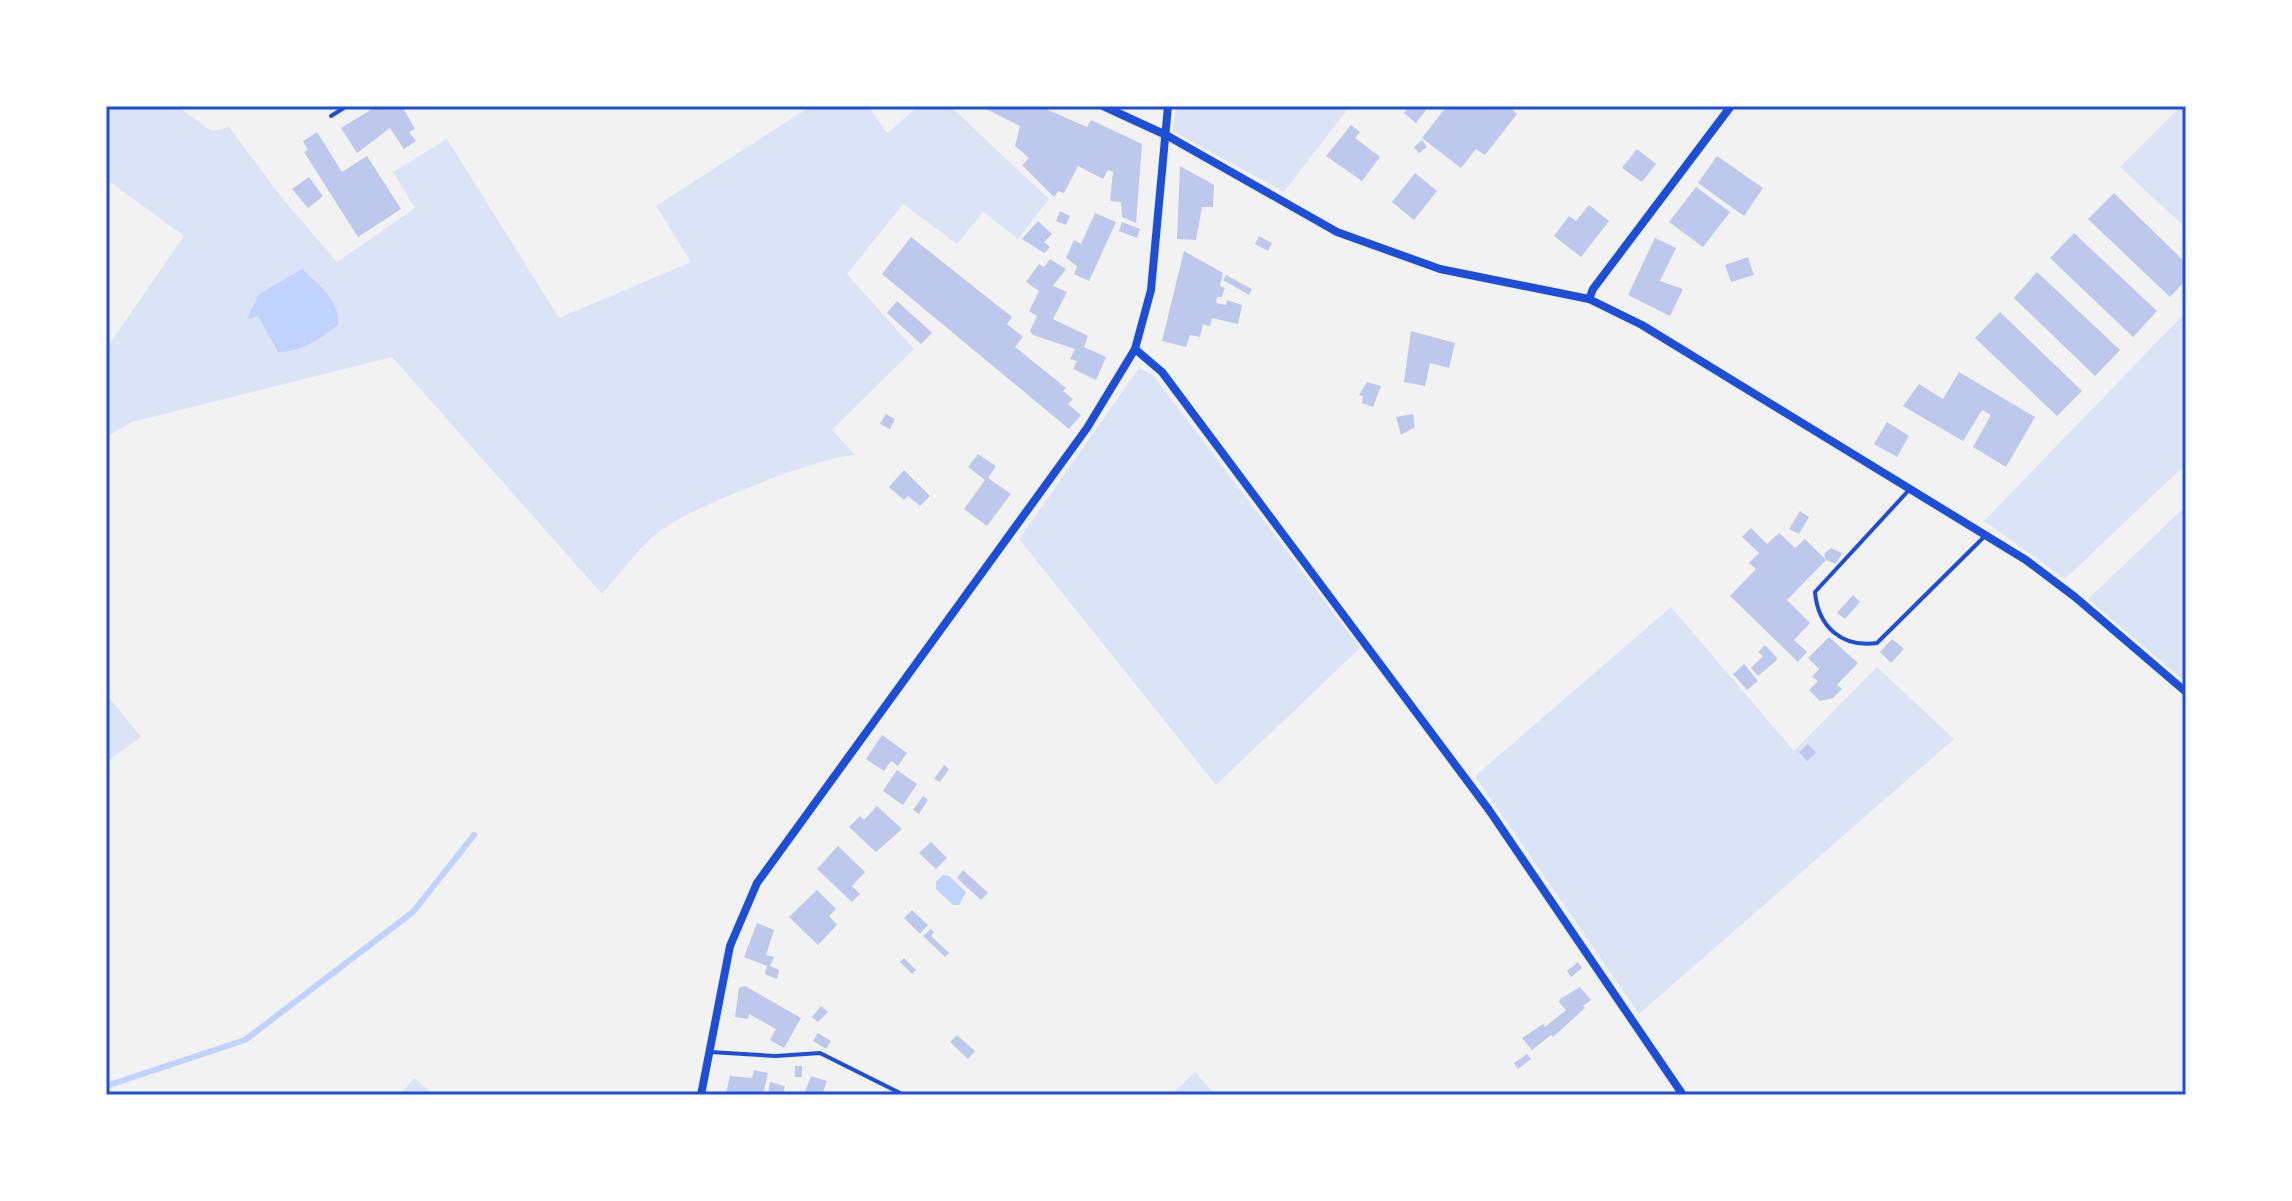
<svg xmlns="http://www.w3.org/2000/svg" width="2292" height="1201" font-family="'Roboto Serif',serif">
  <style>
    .green { fill: #dbe4f7; fill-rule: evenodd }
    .water { fill: #bfd3fe }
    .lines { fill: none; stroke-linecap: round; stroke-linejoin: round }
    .stream { stroke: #bfd3fe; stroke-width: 6 }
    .building { fill: #bdc9ec }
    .service { stroke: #1d4ed8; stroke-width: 4 }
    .minor { stroke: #1d4ed8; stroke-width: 8 }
    .neatline { fill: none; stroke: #1d4ed8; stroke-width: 3 }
  </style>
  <rect width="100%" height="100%" fill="#f2f2f2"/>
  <g class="green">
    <path d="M 106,106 L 176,106 L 212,131 L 229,127 L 282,198 L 337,262 L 415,208 L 393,172 L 447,139 L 559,318 L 691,262 L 656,206 L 811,106 L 868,106 L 887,133 L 919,106 L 950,106 L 1049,199 L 1018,239 L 983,212 L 957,244 L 903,204 L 847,274 L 914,349 L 832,430 L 855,455 C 818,457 685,509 656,534 C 636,551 620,574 602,594 L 392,357 L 132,422 L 106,437 L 106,349 L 184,236 L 106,179 ZM 274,286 L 278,351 L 258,316 L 259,294 Z"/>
    <polygon points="1176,106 1350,106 1284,192 1173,131"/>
    <polygon points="2181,106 2186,106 2186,228 2120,167"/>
    <polygon points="2186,312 2186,464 2065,579 1984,521"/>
    <polygon points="1139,368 1153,375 1360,648 1216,785 1019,539"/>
    <polygon points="2186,506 2186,682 2088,599"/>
    <polygon points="1671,607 1794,751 1877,667 1954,739 1639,1014 1475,776"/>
    <polygon points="106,694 141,737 106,762"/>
    <polygon points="1195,1072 1215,1095 1171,1095"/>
    <polygon points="414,1078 434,1095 399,1095"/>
  </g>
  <g class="water">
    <path d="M 302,269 C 319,285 340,300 338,325 C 321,339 301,352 278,352 L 258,316 L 247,319 L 259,294 Z"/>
    <polygon points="943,875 949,876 966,892 959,905 953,905 936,889 936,882"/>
  </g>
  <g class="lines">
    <polyline class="stream" points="106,1086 245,1040 413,912 474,835"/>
  </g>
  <g class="building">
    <polygon points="377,106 402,106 415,129 409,132 416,141 404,149 390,128 357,153 341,128"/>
    <polygon points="980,106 1039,106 1087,127 1091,120 1142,144 1136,223 1122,217 1121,202 1110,201 1113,172 1108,170 1103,179 1078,166 1064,193 1058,191 1054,197 1022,165 1029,158 1015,146 1020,126"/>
    <polygon points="1409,106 1429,106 1416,123 1404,113"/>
    <polygon points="1447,106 1508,106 1517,114 1485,155 1476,149 1461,168 1422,138"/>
    <polygon points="1351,125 1360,132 1355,138 1380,157 1362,181 1326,156"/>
    <polygon points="317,132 342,172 367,156 401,209 358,237 304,152 308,150 303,141"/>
    <polygon points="1422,140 1427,147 1419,153 1414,147"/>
    <polygon points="1637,149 1656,164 1642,182 1622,168"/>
    <polygon points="1717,156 1763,188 1744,216 1698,183"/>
    <polygon points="1180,166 1214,185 1213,207 1202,207 1196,240 1177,239"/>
    <polygon points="1415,173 1437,191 1414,220 1392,202"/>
    <polygon points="309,177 323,196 308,208 292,189"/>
    <polygon points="1696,187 1730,212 1703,247 1669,222"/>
    <polygon points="2114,193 2186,263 2186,280 2170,297 2088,219"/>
    <polygon points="1589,205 1609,221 1581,257 1554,236 1569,216 1576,221"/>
    <polygon points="1060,211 1070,216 1066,225 1056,221"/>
    <polygon points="1095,213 1116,222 1089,281 1074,274 1077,266 1066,258 1074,240 1081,244"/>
    <polygon points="1038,221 1052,234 1044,242 1050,247 1044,253 1022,239"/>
    <polygon points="1122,222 1140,229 1137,238 1119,231"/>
    <polygon points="2074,233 2157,311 2133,337 2050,258"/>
    <polygon points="1259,236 1272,243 1268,251 1255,244"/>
    <polygon points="911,237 1012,317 1007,324 1023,337 1015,347 1066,388 1063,391 1073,399 1068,404 1081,415 1069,429 882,274"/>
    <polygon points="1655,238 1676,248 1660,281 1683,289 1670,316 1628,295"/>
    <polygon points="1184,251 1223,273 1220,286 1225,288 1222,297 1217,297 1216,303 1226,305 1227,300 1242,305 1238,324 1212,318 1210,326 1203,324 1200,337 1190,335 1186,347 1162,341"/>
    <polygon points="1748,257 1754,275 1731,282 1725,265"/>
    <polygon points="1050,259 1066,269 1053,286 1067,292 1053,319 1088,336 1084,347 1106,357 1096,380 1073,369 1077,361 1070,359 1075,349 1033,335 1030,331 1037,316 1029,311 1039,291 1026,282 1039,264 1044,267"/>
    <polygon points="2037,272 2120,350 2095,376 2014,298"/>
    <polygon points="1226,275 1252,289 1249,295 1223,280"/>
    <polygon points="897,301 932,333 921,344 887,313"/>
    <polygon points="2000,312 2082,391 2057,416 1975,338"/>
    <polygon points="1411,331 1455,343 1449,368 1430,363 1425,386 1404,382"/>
    <polygon points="1959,372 2035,417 2006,467 1973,447 1991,415 1982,410 1963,441 1903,406 1919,384 1943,399"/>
    <polygon points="1367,382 1381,386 1373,407 1362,403 1363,396 1359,395"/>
    <polygon points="886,414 895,419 890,429 880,424"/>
    <polygon points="1413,414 1415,427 1401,435 1396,417"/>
    <polygon points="1887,422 1909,436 1897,457 1874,444"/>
    <polygon points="978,454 996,466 988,478 1011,494 987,526 964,509 985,480 968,467"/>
    <polygon points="904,470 930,496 920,506 908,496 904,500 889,487"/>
    <polygon points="1800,511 1809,517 1799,534 1789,529"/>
    <polygon points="1751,528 1767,544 1779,533 1795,548 1805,539 1826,560 1824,554 1831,548 1842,553 1836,564 1826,560 1787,600 1810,623 1794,640 1807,652 1798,662 1730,596 1756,569 1749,563 1759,553 1742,537"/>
    <polygon points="1853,595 1860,602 1845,619 1837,613"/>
    <polygon points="1829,637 1858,663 1837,685 1842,689 1833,698 1820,701 1809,690 1818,681 1812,677 1819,669 1808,658"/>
    <polygon points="1892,639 1904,649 1891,663 1880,652"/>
    <polygon points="1765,645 1778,659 1758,676 1751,668 1763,656 1758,652"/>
    <polygon points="1744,664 1758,681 1747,690 1733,674"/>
    <polygon points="882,735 907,753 898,766 891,761 884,771 866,759"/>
    <polygon points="1808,744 1816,753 1807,761 1799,752"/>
    <polygon points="944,765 949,769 940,782 934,779"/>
    <polygon points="897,770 917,784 903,805 883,791"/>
    <polygon points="923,796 928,800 919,814 913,810"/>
    <polygon points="877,806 902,829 876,852 849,827 860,816 864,820"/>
    <polygon points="931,842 947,858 936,869 919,853"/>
    <polygon points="838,846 865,872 852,886 860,894 852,902 817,869"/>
    <polygon points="963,870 988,893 981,900 957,878"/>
    <polygon points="817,890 836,909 829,916 837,925 818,945 789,917"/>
    <polygon points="912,910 928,925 920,934 904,918"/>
    <polygon points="757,923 774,930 766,955 774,957 770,966 779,970 777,979 765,974 767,966 744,957"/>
    <polygon points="931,929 934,932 931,936 949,953 945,957 923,936"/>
    <polygon points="904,958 916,970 912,974 900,962"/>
    <polygon points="1578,962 1582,968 1571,977 1567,971"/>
    <polygon points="745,986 801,1018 784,1048 770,1040 776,1029 749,1014 748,1019 735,1017 739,988"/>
    <polygon points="1580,987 1591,1000 1583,1006 1585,1008 1553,1037 1551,1035 1532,1050 1522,1038 1543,1024 1545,1027 1566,1010 1559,1002 1560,999"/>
    <polygon points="821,1006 828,1012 818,1022 812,1017"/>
    <polygon points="818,1033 831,1041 826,1049 813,1041"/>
    <polygon points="957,1035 975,1051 968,1059 950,1042"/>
    <polygon points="1527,1054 1531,1059 1518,1069 1514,1063"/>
    <rect x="795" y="1066" width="7" height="11"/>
    <polygon points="754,1070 768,1073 763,1095 726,1093 730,1076 752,1078"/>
    <polygon points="811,1076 827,1081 822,1095 805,1092"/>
    <polygon points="770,1082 785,1086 783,1095 768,1095"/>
  </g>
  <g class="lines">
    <g class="service">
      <polyline points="331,116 347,106"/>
      <path d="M 1909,490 L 1815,592 C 1818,627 1842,648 1877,643 L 1986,535"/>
      <polyline points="710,1052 776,1056 820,1053 904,1095"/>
    </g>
    <g class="minor">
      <polyline points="1103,106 1166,135 1337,232 1440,269 1589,299 1642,325 2026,560 2075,597 2186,692"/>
      <polyline points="1589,299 1593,289 1731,106"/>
      <polyline points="1135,349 1162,372 1489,810 1683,1095"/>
      <polyline points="701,1095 730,946 757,883 1087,428 1135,349 1151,290 1168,106"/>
    </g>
  </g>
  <rect width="2292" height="1201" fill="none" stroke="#ffffff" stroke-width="216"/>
  <rect x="108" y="108" width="2076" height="985" class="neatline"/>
</svg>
